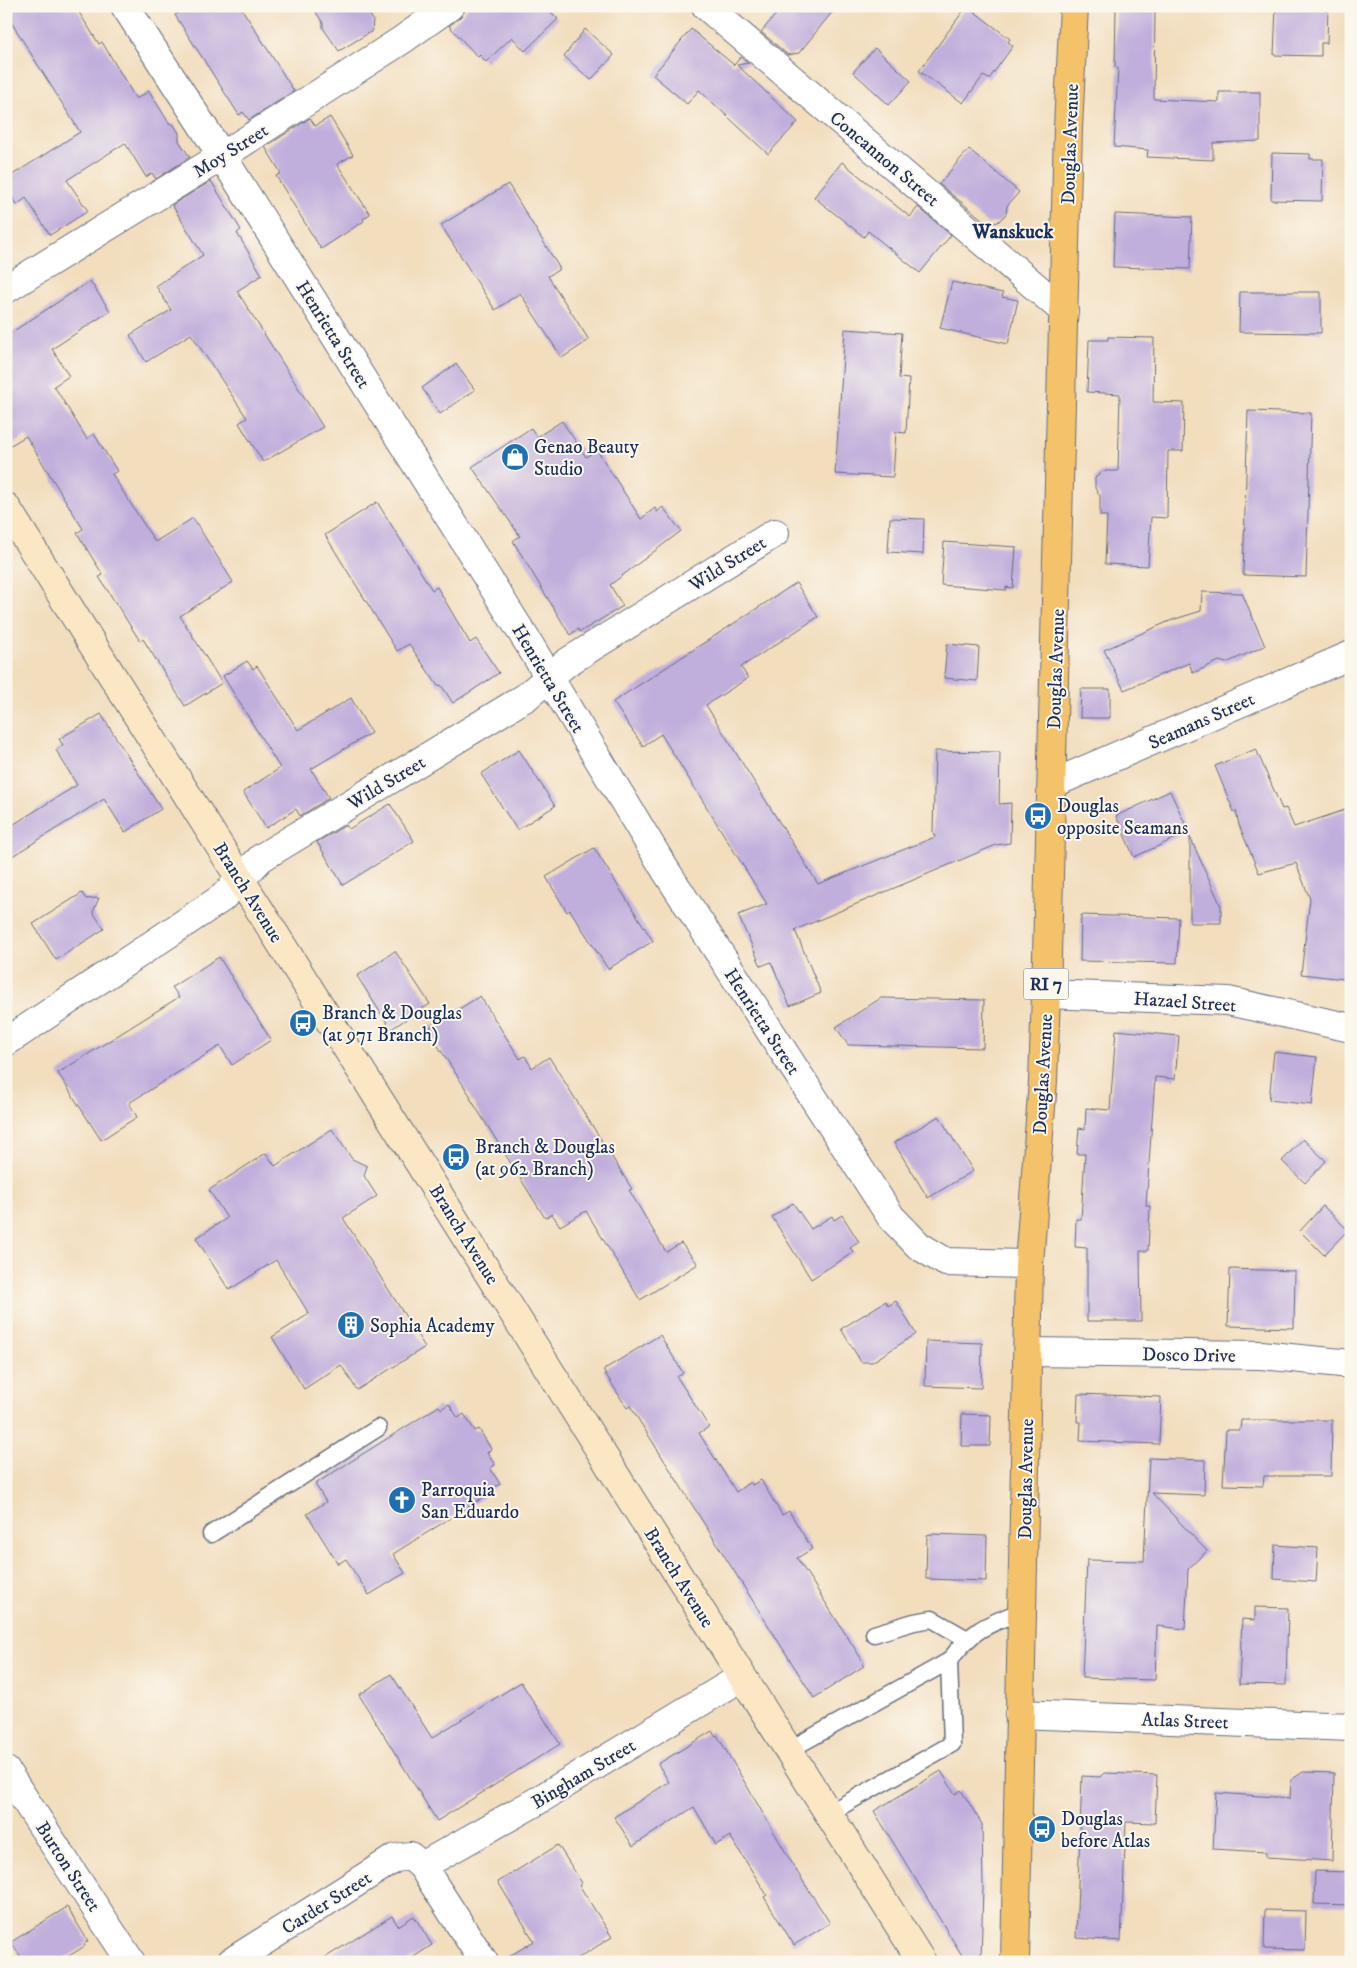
<svg xmlns="http://www.w3.org/2000/svg" width="1357" height="1968" font-family="'IM FELL DW Pica',serif">
  <style>
    .building { fill: #c0aedc }
    .lines { fill: none; stroke-linecap: round; stroke-linejoin: round }
    .service-casing { stroke: #666c7f; stroke-width: 19 }
    .minor-casing { stroke: #666c7f; stroke-width: 30 }
    .secondary-casing { stroke: #666c7f; stroke-width: 30 }
    .primary-casing { stroke: #666c7f; stroke-width: 30 }
    .service { stroke: #fff; stroke-width: 16 }
    .minor { stroke: #fff; stroke-width: 28 }
    .secondary { stroke: #fbe7c3; stroke-width: 28 }
    .primary { stroke: #f4c26a; stroke-width: 28 }
    .labels { text-anchor: middle; stroke-width: 4; stroke-linejoin: round; paint-order: stroke }
    .shield { fill: #fbf7ec; stroke: #5e6b89; stroke-width: 1 }
    .shield-label { font-size: 18px; font-weight: bold; fill: #1b2f5e }
    .street-label { font-size: 19px; fill: #1b2f5e; stroke: #fbf7ec }
    .poi-label { font-size: 19px; fill: #1b2f5e; stroke: #fbf7ec; text-anchor: start }
    .neighbourhood-label { font-size: 20px; font-weight: bold; fill: #1b2f5e; stroke: #fbf7ec }
  </style>
  <rect width="100%" height="100%" fill="#fbf7ec"/>
  <filter id="ink" filterUnits="userSpaceOnUse"><feTurbulence type="fractalNoise" baseFrequency=".02" numOctaves="2"/><feDisplacementMap in="SourceGraphic" scale="10" xChannelSelector="R" yChannelSelector="G"/><feConvolveMatrix kernelMatrix="1 2 1 2 8 2 1 2 1" color-interpolation-filters="sRGB"/></filter>
  <filter id="wash" filterUnits="userSpaceOnUse"><feTurbulence type="fractalNoise" baseFrequency=".0096" numOctaves="4" result="noise"/><feDisplacementMap in="SourceGraphic" scale="20" xChannelSelector="R" yChannelSelector="G"/><feGaussianBlur stdDeviation="1.12" result="paint"/><feColorMatrix in="noise" values="0 0 0 0 0 0 0 0 0 0 0 0 0 0 0 0 0 1.4 0 .05"/><feComposite in="paint" operator="in"/></filter>
  <g filter="url(#wash)">
    <rect width="100%" height="100%" fill="#f2ddbd"/>
    <g id="blocks">
      <g class="building">
        <polygon points="6,6 75,6 99,44 102,42 136,99 149,91 169,123 174,125 179,133 179,141 190,157 156,179 152,173 146,177 125,143 67,180 88,211 50,235 26,198 17,205 6,188 6,179 80,132 6,14"/>
        <polygon points="189,6 240,6 294,91 249,120 243,112 239,115 175,15"/>
        <polygon points="312,6 365,6 373,20 372,31 339,51 323,28 323,23"/>
        <polygon points="469,6 545,6 558,19 525,51 512,37 486,62 480,55 478,57 449,26 459,18"/>
        <polygon points="783,6 837,6 799,53 788,55 761,32"/>
        <polygon points="967,6 1010,39 1008,42 1013,46 989,79 983,76 963,103 919,71"/>
        <polygon points="1276,6 1328,6 1327,43 1321,43 1321,56 1274,55"/>
        <polygon points="1116,7 1155,8 1154,99 1219,102 1219,92 1260,92 1260,141 1213,143 1213,160 1147,157 1148,150 1114,147 1118,68 1115,67"/>
        <polygon points="585,29 614,55 591,80 564,56"/>
        <polygon points="691,29 734,65 741,57 749,63 737,65 798,122 768,154 699,90 687,104 653,75"/>
        <polygon points="875,48 911,81 889,105 853,72"/>
        <polygon points="330,117 353,155 337,164 370,214 363,219 364,221 321,249 276,176 281,173 265,147 310,118 315,126"/>
        <polygon points="969,149 1019,192 1007,206 1006,214 998,222 988,224 939,184"/>
        <polygon points="1272,153 1310,154 1310,159 1323,159 1322,201 1271,200"/>
        <polygon points="842,162 910,217 918,207 951,235 920,273 868,231 864,237 814,197"/>
        <polygon points="211,181 241,230 237,233 262,275 237,291 323,427 263,462 239,423 247,418 191,334 146,362 130,335 171,310 156,286 203,255 172,205"/>
        <polygon points="508,184 560,269 548,276 589,340 562,358 520,293 495,310 441,225"/>
        <polygon points="1115,214 1192,217 1190,269 1113,267"/>
        <polygon points="90,281 110,311 52,349 69,376 54,386 87,439 94,434 117,471 112,474 155,542 193,518 233,582 180,616 222,683 185,706 143,639 140,641 99,577 103,575 77,533 83,529 26,436 6,448 6,336"/>
        <polygon points="952,282 1003,293 1002,297 1018,300 1008,344 940,328"/>
        <polygon points="1240,292 1321,292 1321,333 1239,332"/>
        <polygon points="845,329 902,333 899,378 909,379 906,433 896,432 893,477 835,474"/>
        <polygon points="1108,337 1154,338 1153,402 1184,403 1183,451 1168,451 1167,518 1151,517 1148,566 1105,564 1107,516 1100,516 1100,496 1095,488 1095,478 1103,471 1118,471 1120,394 1087,392 1089,340 1108,340"/>
        <polygon points="456,364 475,390 440,414 422,388"/>
        <polygon points="1248,411 1311,413 1306,577 1243,575"/>
        <polygon points="562,421 586,457 597,450 641,519 655,508 657,512 663,507 681,531 610,585 623,606 580,632 578,629 570,635 513,541 520,536 472,467 531,428 537,437"/>
        <polygon points="377,502 432,590 437,587 470,643 476,639 499,673 453,703 441,685 438,686 409,644 397,651 325,535"/>
        <polygon points="890,518 924,519 923,554 888,552"/>
        <polygon points="944,542 1016,547 1013,588 1006,587 1006,590 941,585"/>
        <polygon points="796,583 818,617 741,667 748,678 706,705 818,884 935,837 933,832 935,751 1000,752 999,804 1011,803 1010,843 996,845 795,930 821,993 790,1006 771,962 761,966 738,915 767,904 661,734 643,746 613,702"/>
        <polygon points="1202,592 1242,593 1265,646 1226,663 1219,661 1193,673 1189,663 1124,690 1104,650 1172,620 1201,611"/>
        <polygon points="947,644 979,647 977,681 944,678"/>
        <polygon points="247,661 253,669 257,666 298,730 351,698 371,733 311,769 329,798 300,816 296,809 266,828 243,792 280,768 223,676"/>
        <polygon points="1081,689 1110,689 1110,718 1080,718"/>
        <polygon points="101,714 161,809 125,832 104,799 6,860 6,829 77,785 56,750 63,745 59,739"/>
        <polygon points="1256,749 1282,809 1286,808 1294,827 1351,808 1351,928 1344,979 1301,974 1310,899 1296,863 1259,873 1239,825 1236,811 1234,812 1215,766"/>
        <polygon points="519,750 555,806 517,830 481,774"/>
        <polygon points="1170,791 1189,832 1134,857 1116,816"/>
        <polygon points="390,804 414,841 343,885 317,842 346,825 349,829"/>
        <polygon points="1190,837 1221,906 1221,923 1190,923"/>
        <polygon points="594,848 653,941 608,969 570,910 567,912 546,877"/>
        <polygon points="82,893 86,899 99,898 93,912 104,929 56,960 33,924"/>
        <polygon points="1081,915 1179,918 1177,963 1080,961"/>
        <polygon points="395,951 430,1004 391,1029 357,976"/>
        <polygon points="219,957 271,1040 232,1065 220,1046 129,1103 137,1117 101,1140 58,1073 179,997 172,987"/>
        <polygon points="480,996 520,1059 525,1056 532,1068 549,1057 632,1189 629,1190 666,1252 681,1243 698,1264 640,1300 586,1211 560,1226 552,1214 545,1218 470,1098 471,1097 427,1029"/>
        <polygon points="881,998 984,1000 983,1048 848,1045 836,1027"/>
        <polygon points="1116,1030 1179,1036 1175,1079 1155,1077 1146,1206 1150,1206 1148,1251 1140,1251 1141,1321 1087,1321 1087,1248 1075,1247 1076,1219 1081,1219 1085,1154 1077,1154 1079,1128 1085,1129 1086,1108 1110,1110"/>
        <polygon points="1274,1052 1317,1057 1312,1105 1269,1100"/>
        <polygon points="939,1116 973,1171 928,1198 894,1143"/>
        <polygon points="332,1129 352,1159 367,1166 364,1176 377,1196 343,1218 425,1347 357,1390 341,1365 304,1389 272,1337 309,1314 276,1260 229,1290 196,1238 227,1218 209,1190 266,1153 275,1166"/>
        <polygon points="1303,1139 1326,1161 1305,1183 1282,1161"/>
        <polygon points="793,1203 811,1229 832,1216 834,1220 842,1215 859,1242 850,1248 854,1252 811,1279 772,1217"/>
        <polygon points="1323,1206 1348,1230 1324,1255 1300,1231"/>
        <polygon points="1230,1269 1295,1271 1294,1328 1228,1326"/>
        <polygon points="886,1301 888,1306 896,1301 916,1334 872,1362 861,1362 841,1329"/>
        <polygon points="660,1335 683,1373 677,1377 709,1427 699,1433 736,1492 750,1482 752,1485 761,1480 782,1515 789,1511 812,1549 797,1558 864,1663 862,1664 864,1666 814,1698 630,1406 627,1408 603,1370"/>
        <polygon points="926,1341 982,1343 981,1388 925,1386"/>
        <polygon points="1078,1394 1161,1397 1159,1444 1080,1441 1081,1422 1077,1422"/>
        <polygon points="449,1404 458,1418 464,1414 475,1431 479,1429 491,1449 487,1453 495,1465 490,1468 500,1484 482,1495 484,1497 393,1554 405,1573 369,1595 346,1559 338,1564 307,1514 326,1502 315,1484 439,1406 441,1409"/>
        <polygon points="962,1414 991,1415 990,1446 961,1446"/>
        <polygon points="1241,1420 1332,1420 1331,1476 1264,1476 1263,1486 1223,1485 1226,1430 1240,1430"/>
        <polygon points="1149,1458 1205,1460 1204,1495 1152,1493 1207,1551 1188,1569 1185,1629 1157,1626 1155,1680 1082,1678 1087,1560 1144,1561"/>
        <polygon points="931,1534 987,1536 986,1581 926,1579 927,1535"/>
        <polygon points="1275,1545 1318,1548 1316,1582 1274,1579"/>
        <polygon points="1255,1607 1288,1608 1286,1685 1239,1684 1242,1619 1255,1620"/>
        <polygon points="391,1674 432,1738 521,1682 560,1744 437,1821 359,1695"/>
        <polygon points="712,1731 715,1736 717,1735 799,1875 830,1923 794,1945 764,1897 767,1895 730,1836 716,1845 694,1807 633,1846 614,1817 669,1782 658,1764"/>
        <polygon points="941,1771 955,1794 961,1790 982,1824 983,1886 981,1962 966,1962 874,1811"/>
        <polygon points="1303,1772 1334,1773 1332,1861 1266,1857 1266,1852 1213,1849 1216,1793 1290,1798 1291,1780"/>
        <polygon points="1104,1773 1157,1775 1155,1823 1126,1822 1121,1941 1076,1938 1082,1776 1100,1777"/>
        <polygon points="558,1845 582,1883 579,1885 612,1937 572,1962 500,1962 534,1941 498,1882"/>
        <polygon points="1315,1871 1350,1872 1349,1905 1314,1904"/>
        <polygon points="67,1907 88,1941 84,1944 85,1946 59,1962 24,1962 11,1942"/>
        <polygon points="1265,1910 1306,1911 1305,1950 1264,1949"/>
        <polygon points="392,1916 398,1926 414,1916 432,1945 406,1962 318,1962"/>
      </g>
    </g>
  </g>
  <g filter="url(#ink)">
    <use href="#blocks" fill-opacity="0" stroke="#666c7f" stroke-width="1"/>
    <g class="lines">
      <g class="service-casing">
        <g id="service">
          <polyline points="211,1534 378,1428"/>
          <polyline points="874,1634 914,1622 932,1619 967,1639"/>
          <path d="M 789,1750 L 949,1661 C 973,1629 986,1625 1022,1611"/>
          <polyline points="829,1813 952,1744 949,1661"/>
        </g>
      </g>
      <g class="minor-casing">
        <g id="minor">
          <polyline points="125,6 222,156 529,644 666,871 891,1217 919,1246 946,1262 1029,1264"/>
          <polyline points="706,6 1064,311"/>
          <polyline points="6,289 222,156 402,40 450,6"/>
          <polyline points="1052,784 1351,655"/>
          <polyline points="1046,994 1228,1001 1351,1028"/>
          <polyline points="6,1042 222,898 261,858 526,697 566,663 775,533"/>
          <polyline points="1028,1352 1261,1355 1351,1364"/>
          <polyline points="1019,1714 1351,1727"/>
          <polyline points="6,1771 131,1962"/>
          <polyline points="422,1866 532,1804 742,1677"/>
          <polyline points="231,1962 395,1858 410,1856 422,1866 484,1962"/>
        </g>
      </g>
      <g class="secondary-casing">
        <polyline id="secondary" points="6,507 922,1962"/>
      </g>
      <g class="primary-casing">
        <polyline id="primary" points="1015,1962 1029,1264 1043,1081 1046,994 1068,128 1074,6"/>
      </g>
      <use href="#service" class="service"/>
      <use href="#minor" class="minor"/>
      <use href="#secondary" class="secondary"/>
      <use href="#primary" class="primary"/>
    </g>
  </g>
  <defs>
    <g id="shop-disc" transform="scale(1.4375)"><circle r="9.5" fill="#1f6fb2" stroke="#fbf7ec"/><path d="M-5-2.5h2.3a2.7 3.5 0 0 1 5.4 0H5L5.5 6h-11ZM-1.5-2.5h3a1.5 2.3 0 0 0-3 0Z" fill="#fff"/></g>
    <g id="bus-disc" transform="scale(1.4375)"><circle r="9.5" fill="#1f6fb2" stroke="#fbf7ec"/><path d="M-5-6H5V4H4V6H2V4H-2V6H-4V4H-5ZM-3.5-4V0h7V-4ZM-3.5 1.2v1.5H-2V1.2ZM2 1.2v1.5H3.5V1.2Z" fill="#fff"/></g>
    <g id="building-disc" transform="scale(1.4375)"><circle r="9.5" fill="#1f6fb2" stroke="#fbf7ec"/><path d="M-4-6H4V6H1V3H-1V6H-4ZM-2.5-4.3h1.7v1.8h-1.7ZM.8-4.3h1.7v1.8H.8ZM-2.5-1h1.7V.8h-1.7ZM.8-1h1.7V.8H.8Z" fill="#fff"/></g>
    <g id="church-disc" transform="scale(1.4375)"><circle r="9.5" fill="#1f6fb2" stroke="#fbf7ec"/><path d="M-1.2-6h2.4v3.5h3.3v2.4h-3.3V6h-2.4V-.1h-3.3v-2.4h3.3Z" fill="#fff"/></g>
  </defs>
  <g fill-rule="evenodd">
    <use href="#shop-disc" x="515" y="457"/>
    <use href="#bus-disc" x="1038" y="816"/>
    <use href="#bus-disc" x="303" y="1023"/>
    <use href="#bus-disc" x="456" y="1157"/>
    <use href="#building-disc" x="351" y="1325"/>
    <use href="#church-disc" x="402" y="1500"/>
    <use href="#bus-disc" x="1042" y="1829"/>
  </g>
  <g class="labels">
    <rect class="shield" x="1023.5" y="968.5" width="45" height="31" rx="4"/>
    <g class="shield-label">
      <text x="1046" y="990">RI 7</text>
    </g>
    <g class="street-label">
      <text transform="translate(1069 144) rotate(-88)" y="7">Douglas Avenue</text>
      <text transform="translate(230 150) rotate(-32)" y="7">Moy Street</text>
      <text transform="translate(885 158) rotate(40)" y="7">Concannon Street</text>
      <text transform="translate(334 334) rotate(58)" y="7">Henrietta Street</text>
      <text transform="translate(727 563) rotate(-32)" y="7">Wild Street</text>
      <text transform="translate(1055 669) rotate(-88)" y="7">Douglas Avenue</text>
      <text transform="translate(549 678) rotate(59)" y="7">Henrietta Street</text>
      <text transform="translate(1201 720) rotate(-24)" y="7">Seamans Street</text>
      <text transform="translate(386 782) rotate(-31)" y="7">Wild Street</text>
      <text transform="translate(249 892) rotate(58)" y="7">Branch Avenue</text>
      <text transform="translate(1185 1001) rotate(4)" y="7">Hazael Street</text>
      <text transform="translate(763 1021) rotate(57)" y="7">Henrietta Street</text>
      <text transform="translate(1042 1074) rotate(-87)" y="7">Douglas Avenue</text>
      <text transform="translate(465 1234) rotate(58)" y="7">Branch Avenue</text>
      <text transform="translate(1189 1354) rotate(1)" y="7">Dosco Drive</text>
      <text transform="translate(1025 1479) rotate(-89)" y="7">Douglas Avenue</text>
      <text transform="translate(680 1577) rotate(58)" y="7">Branch Avenue</text>
      <text transform="translate(1185 1720) rotate(2)" y="7">Atlas Street</text>
      <text transform="translate(583 1773) rotate(-31)" y="7">Bingham Street</text>
      <text transform="translate(69 1866) rotate(57)" y="7">Burton Street</text>
      <text transform="translate(326 1902) rotate(-32)" y="7">Carder Street</text>
    </g>
    <g class="poi-label">
      <text x="534" y="453">Genao Beauty<tspan x="534" dy="22">Studio</tspan></text>
      <text x="1057" y="812">Douglas<tspan x="1057" dy="22">opposite Seamans</tspan></text>
      <text x="322" y="1019">Branch &amp; Douglas<tspan x="322" dy="22">(at 971 Branch)</tspan></text>
      <text x="475" y="1153">Branch &amp; Douglas<tspan x="475" dy="22">(at 962 Branch)</tspan></text>
      <text x="370" y="1332">Sophia Academy</text>
      <text x="421" y="1496">Parroquia<tspan x="421" dy="22">San Eduardo</tspan></text>
      <text x="1061" y="1825">Douglas<tspan x="1061" dy="22">before Atlas</tspan></text>
    </g>
    <g class="neighbourhood-label">
      <text x="1013" y="238">Wanskuck</text>
    </g>
  </g>
  <rect width="1357" height="1968" fill="none" stroke="#fbf7ec" stroke-width="25"/>
</svg>
